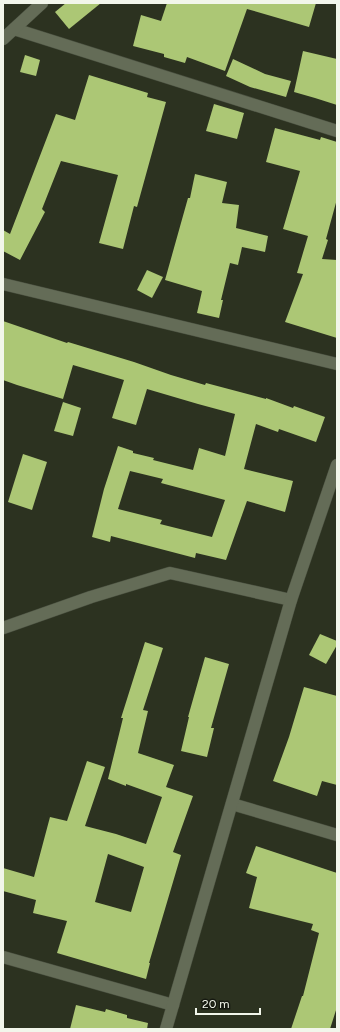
<svg xmlns="http://www.w3.org/2000/svg" width="340" height="1032" font-family="Figtree,sans-serif">
  <style>
    .building { fill: #acc775; fill-rule: evenodd }
    .lines { fill: none; stroke-linecap: round; stroke-linejoin: round }
    .street-casing { stroke: #494f3f; stroke-width: 13 }
    .secondary-casing { stroke: #494f3f; stroke-width: 13 }
    .street { stroke: #646c57; stroke-width: 12 }
    .secondary { stroke: #646c57; stroke-width: 12 }
  </style>
  <rect width="100%" height="100%" fill="#2c3220"/>
  <g class="building">
    <polygon points="66,3 101,3 69,29 55,12"/>
    <polygon points="167,3 316,3 309,27 247,9 225,71 187,57 185,63 164,57 164,54 133,46 141,15 161,21"/>
    <polygon points="303,51 337,59 337,105 315,98 294,92"/>
    <polygon points="25,55 40,60 36,76 20,72"/>
    <polygon points="233,59 265,74 291,81 286,97 250,87 226,76"/>
    <polygon points="89,75 148,93 147,97 166,102 137,207 134,206 123,249 99,243 118,175 61,161 42,209 45,212 20,260 3,251 3,230 10,234 56,114 75,120"/>
    <polygon points="214,104 244,113 237,139 206,131"/>
    <polygon points="275,128 320,140 321,137 337,142 337,199 326,239 328,240 322,259 337,260 337,338 285,322 303,274 297,273 308,236 283,229 300,171 266,162"/>
    <polygon points="195,174 227,182 222,203 239,205 236,228 268,236 265,252 242,247 238,265 230,263 221,300 223,300 219,318 197,313 202,291 165,280 188,198 190,198"/>
    <polygon points="147,270 163,277 152,298 137,290"/>
    <path d="M 3,321 L 67,343 L 68,342 L 134,362 L 171,375 L 205,385 L 206,383 L 266,399 L 266,398 L 293,408 L 294,406 L 325,417 L 316,442 L 279,429 L 278,432 L 256,424 L 244,469 L 293,481 L 285,512 L 247,501 L 226,560 L 196,553 L 195,558 L 111,536 L 110,542 L 92,537 L 104,489 L 118,446 L 133,451 L 133,453 L 154,458 L 153,460 L 193,470 L 199,448 L 225,456 L 235,414 L 198,404 L 147,389 L 136,425 L 112,418 L 124,380 L 73,365 L 63,399 L 17,385 L 3,380 ZM 130,471 L 163,479 L 161,483 L 225,500 L 212,537 L 160,524 L 162,520 L 118,509 Z"/>
    <polygon points="63,402 81,408 73,436 54,431"/>
    <polygon points="23,454 47,462 32,510 8,502"/>
    <polygon points="320,634 337,641 337,645 326,664 309,655"/>
    <path d="M 145,642 L 163,648 L 143,710 L 148,711 L 138,753 L 174,765 L 166,787 L 193,796 L 173,852 L 181,855 L 149,963 L 150,963 L 146,979 L 57,953 L 67,921 L 33,913 L 36,900 L 3,891 L 3,868 L 34,877 L 50,817 L 67,821 L 87,761 L 105,767 L 85,826 L 116,834 L 146,844 L 162,797 L 126,784 L 126,786 L 108,779 L 123,718 L 121,718 ZM 108,854 L 144,867 L 131,912 L 95,902 Z"/>
    <polygon points="205,657 229,664 211,728 214,728 207,757 181,751 189,717 188,717"/>
    <polygon points="304,687 337,696 337,785 322,781 317,796 273,781 289,737"/>
    <polygon points="256,846 337,873 337,1007 330,1029 291,1029 302,996 303,996 319,933 311,930 313,924 249,908 257,877 246,873"/>
    <polygon points="76,1005 105,1012 106,1009 127,1015 127,1018 148,1023 147,1029 70,1029"/>
  </g>
  <g class="lines">
    <g class="street-casing">
      <g id="street">
        <polyline points="14,29 337,131"/>
        <polyline points="3,39 42,3"/>
        <polyline points="3,628 91,597 170,573 291,600"/>
        <polyline points="232,804 337,835"/>
        <polyline points="3,957 173,1005"/>
        <polyline points="166,1029 291,600 337,465"/>
      </g>
    </g>
    <g class="secondary-casing">
      <polyline id="secondary" points="3,284 337,364"/>
    </g>
    <use href="#street" class="street"/>
    <use href="#secondary" class="secondary"/>
  </g>
  <rect width="340" height="1032" fill="none" stroke="#f2f6eb" stroke-width="8"/>
  <path d="M196 1008v6h64v-6" fill="none" stroke="#f2f6eb" stroke-width="2"/>
  <text x="202" y="1008" font-size="12" fill="#f2f6eb" stroke="#161911" stroke-width="3" paint-order="stroke">20 m</text>
</svg>
